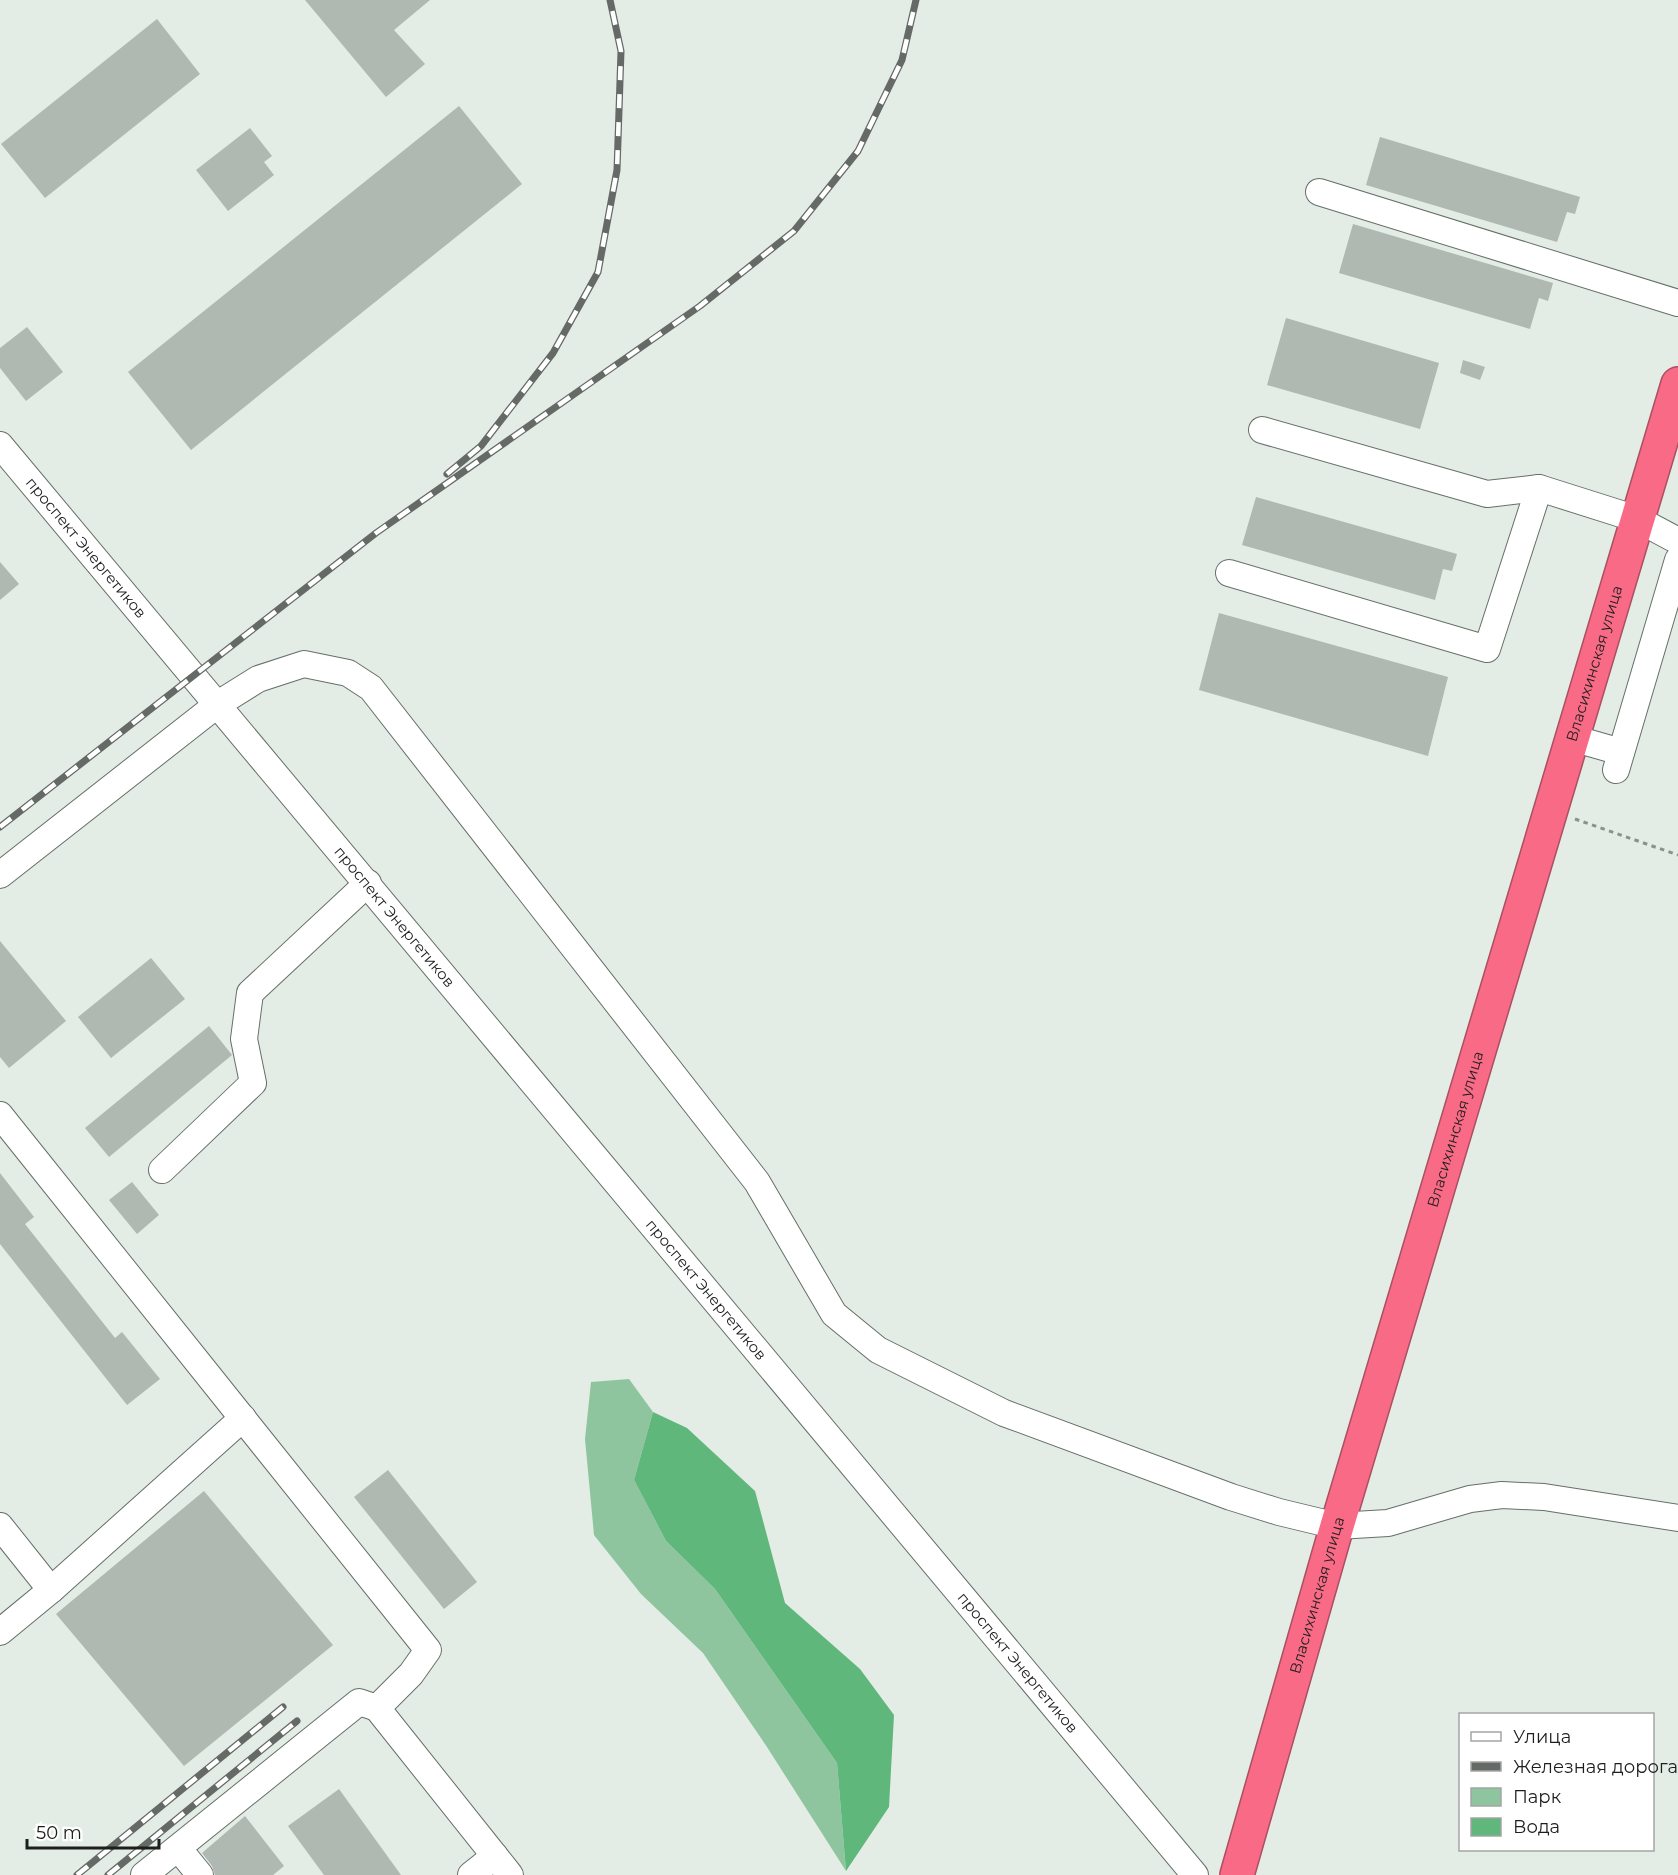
<svg xmlns="http://www.w3.org/2000/svg" width="1678" height="1875" font-family="Montserrat,sans-serif">
  <style>
    .green { fill: #8ec59e }
    .water { fill: #5fb77c }
    .building { fill: #afb8b1 }
    .lines { fill: none; stroke-linecap: round; stroke-linejoin: round }
    .minor-casing { stroke: #666f68; stroke-width: 28 }
    .highway-casing { stroke: #ab5061; stroke-width: 36 }
    .path { stroke: #8b918c; stroke-width: 3; stroke-dasharray: 4.5 4.5; stroke-linecap: butt }
    .minor { stroke: #fff; stroke-width: 26 }
    .highway { stroke: #f86a85; stroke-width: 33 }
    .rail-casing { stroke: #656a66; stroke-width: 7 }
    .rail { stroke: #fff; stroke-width: 4.5; stroke-dasharray: 14; stroke-linecap: butt }
    .labels { text-anchor: middle; stroke-width: 4.5; stroke-linejoin: round; paint-order: stroke }
    .street-label { font-size: 15px; fill: #1c1f1d; stroke: #fff }
  </style>
  <rect width="100%" height="100%" fill="#e3ece5"/>
  <polygon class="green" points="629,1379 653,1412 634,1480 666,1541 715,1589 837,1763 846,1871 767,1747 703,1653 641,1594 594,1535 585,1439 591,1382"/>
  <polygon class="water" points="653,1412 687,1428 755,1491 785,1603 860,1669 894,1715 889,1807 846,1871 837,1763 715,1589 666,1541 634,1480"/>
  <g class="building">
    <polygon points="305,0 430,0 394,30 425,64 386,97"/>
    <polygon points="157,19 200,74 45,198 1,144"/>
    <polygon points="459,106 522,184 191,450 128,372"/>
    <polygon points="250,128 272,156 264,162 274,175 228,211 196,170"/>
    <polygon points="1380,137 1580,197 1575,214 1567,212 1557,242 1366,185"/>
    <polygon points="1353,224 1553,283 1548,301 1539,298 1530,329 1339,273"/>
    <polygon points="1286,318 1439,363 1420,429 1267,385"/>
    <polygon points="27,327 63,372 26,401 0,368 0,348"/>
    <polygon points="1463,360 1485,367 1480,380 1460,373"/>
    <polygon points="1256,497 1457,554 1452,571 1443,569 1435,600 1242,545"/>
    <polygon points="0,562 19,584 0,600"/>
    <polygon points="1219,613 1448,677 1428,756 1199,690"/>
    <polygon points="0,941 66,1021 9,1068 0,1057"/>
    <polygon points="151,958 185,999 111,1058 78,1017"/>
    <polygon points="209,1026 232,1055 109,1157 85,1128"/>
    <polygon points="0,1173 34,1217 25,1224 115,1338 122,1332 160,1379 127,1405 0,1244"/>
    <polygon points="132,1182 159,1215 137,1234 109,1200"/>
    <polygon points="388,1470 477,1582 444,1609 354,1497"/>
    <polygon points="204,1491 333,1645 184,1766 56,1614"/>
    <polygon points="339,1789 401,1875 324,1875 288,1826"/>
    <polygon points="245,1816 284,1866 273,1875 215,1875 212,1866 202,1853"/>
  </g>
  <g class="lines">
    <g class="minor-casing">
      <g id="minor">
        <polyline points="1319,192 1678,303"/>
        <polyline points="1262,430 1487,494 1539,488 1637,519 1678,541"/>
        <path id="s1" d="M 0,445 L 1195,1875"/>
        <polyline points="1229,573 1487,649 1539,488"/>
        <polyline points="1572,738 1621,752"/>
        <polyline points="1616,770 1678,560"/>
        <polyline points="0,875 218,704 258,679 304,664 348,673 371,688 757,1182 834,1314 878,1350 1004,1413 1231,1497 1279,1512 1337,1526 1388,1523 1470,1499 1502,1495 1544,1497 1678,1518"/>
        <polyline points="0,1115 428,1650 411,1674 377,1708 359,1702 144,1875"/>
        <polyline points="162,1170 253,1083 244,1039 250,993 368,883"/>
        <polyline points="0,1526 51,1590"/>
        <polyline points="0,1632 51,1590 243,1418"/>
        <polyline points="377,1708 510,1875"/>
        <polyline points="178,1848 200,1875"/>
        <polyline points="471,1875 495,1856"/>
      </g>
    </g>
    <g class="highway-casing">
      <g id="highway">
        <path id="s2" d="M 1237,1875 L 1337,1526 L 1678,384"/>
      </g>
    </g>
    <polyline class="path" points="1575,819 1678,855"/>
    <use href="#minor" class="minor"/>
    <use href="#highway" class="highway"/>
    <g class="rail-casing">
      <g id="rail">
        <polyline points="447,474 481,446 553,353 598,272 617,170 621,51 610,0"/>
        <polyline points="0,827 376,533 700,306 794,231 858,151 902,60 916,0"/>
        <polyline points="77,1875 283,1707"/>
        <polyline points="108,1875 297,1721"/>
      </g>
    </g>
    <use href="#rail" class="rail"/>
  </g>
  <g class="labels">
    <g class="street-label">
      <text dy="5" stroke="none"><textPath href="#s1" startOffset="134">проспект Энергетиков</textPath></text>
      <text dy="5" stroke="none"><textPath href="#s2" startOffset="1263">Власихинская улица</textPath></text>
      <text dy="5" stroke="none"><textPath href="#s1" startOffset="615">проспект Энергетиков</textPath></text>
      <text dy="5" stroke="none"><textPath href="#s2" startOffset="777">Власихинская улица</textPath></text>
      <text dy="5" stroke="none"><textPath href="#s1" startOffset="1101">проспект Энергетиков</textPath></text>
      <text dy="5" stroke="none"><textPath href="#s2" startOffset="291">Власихинская улица</textPath></text>
      <text dy="5" stroke="none"><textPath href="#s1" startOffset="1587">проспект Энергетиков</textPath></text>
    </g>
  </g>
  <rect x="1459" y="1713" width="195" height="138" fill="#ffffff" stroke="#a4a5a5" stroke-width="1.5"/>
  <rect x="1471" y="1732" width="30" height="9" fill="#ffffff" stroke="#a4a5a5" stroke-width="1.5"/>
  <text x="1513" y="1743" font-size="18" fill="#1c1f1d">Улица</text>
  <rect x="1471" y="1762" width="30" height="9" fill="#656a66" stroke="#a4a5a5" stroke-width="1.5"/>
  <text x="1513" y="1773" font-size="18" fill="#1c1f1d">Железная дорога</text>
  <rect x="1471" y="1788" width="30" height="18" fill="#8ec59e" stroke="#a4a5a5" stroke-width="1.5"/>
  <text x="1513" y="1803" font-size="18" fill="#1c1f1d">Парк</text>
  <rect x="1471" y="1818" width="30" height="18" fill="#5fb77c" stroke="#a4a5a5" stroke-width="1.5"/>
  <text x="1513" y="1833" font-size="18" fill="#1c1f1d">Вода</text>
  <path d="M27 1839v9h132v-9" fill="none" stroke="#1c1f1d" stroke-width="3"/>
  <text x="36" y="1839" font-size="18" fill="#1c1f1d" stroke="#ffffff" stroke-width="4.5" paint-order="stroke">50 m</text>
</svg>
